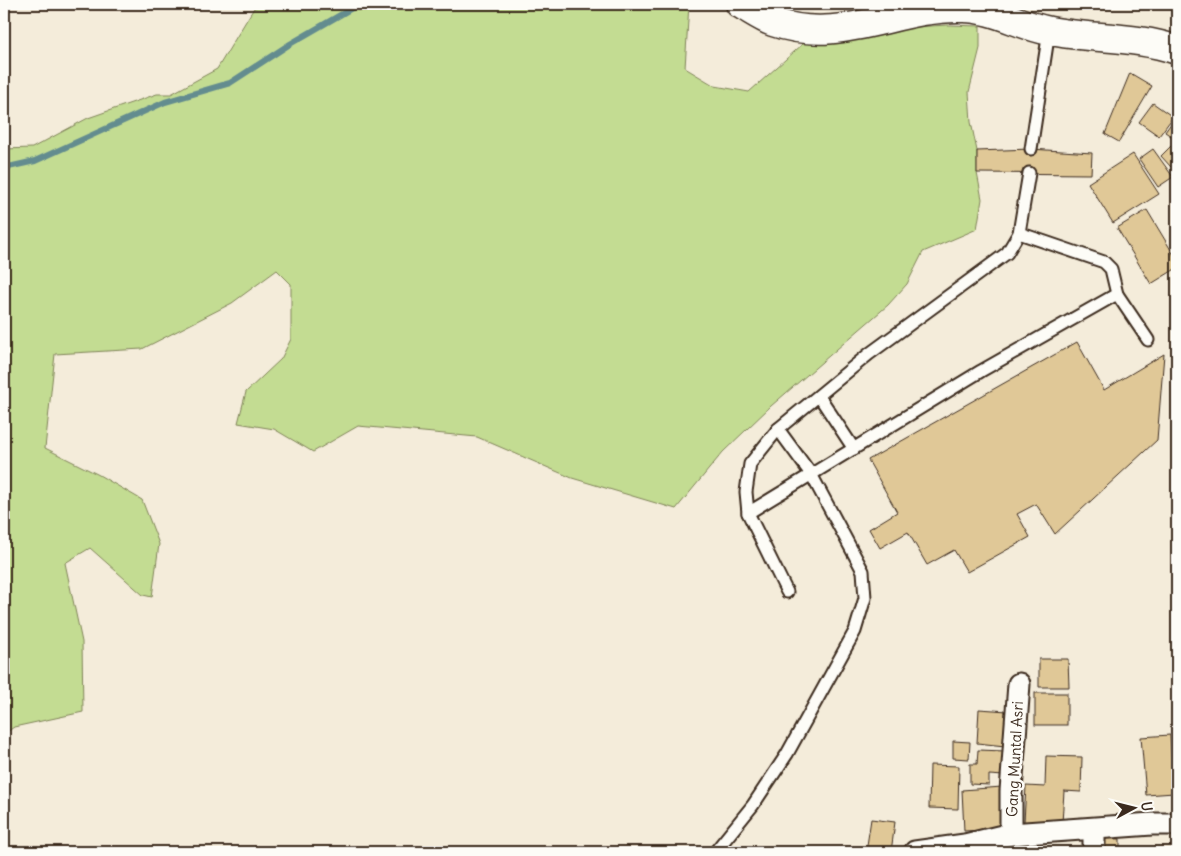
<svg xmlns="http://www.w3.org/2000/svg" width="1181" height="856" font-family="Delius,sans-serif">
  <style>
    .green { fill: #c3dc92; stroke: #7f8358 }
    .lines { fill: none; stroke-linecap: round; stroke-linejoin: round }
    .stream { stroke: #638c8f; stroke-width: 6 }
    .building { fill: #e0c897; stroke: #3b2a1e }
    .lane-casing { stroke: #3b2a1e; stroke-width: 15 }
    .street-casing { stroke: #3b2a1e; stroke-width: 25 }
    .secondary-casing { stroke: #3b2a1e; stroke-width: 31 }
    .lane { stroke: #fdfcf7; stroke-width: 11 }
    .street { stroke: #fdfcf7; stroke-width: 21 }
    .secondary { stroke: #fdfcf7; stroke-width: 28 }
    .labels { text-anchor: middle; stroke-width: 5; stroke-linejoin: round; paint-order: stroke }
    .street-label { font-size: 15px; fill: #3b2a1e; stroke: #fdfcf7 }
  </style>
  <rect width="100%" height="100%" fill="#f4ecda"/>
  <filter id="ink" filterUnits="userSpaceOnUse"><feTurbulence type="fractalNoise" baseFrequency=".02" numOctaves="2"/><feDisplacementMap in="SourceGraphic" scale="10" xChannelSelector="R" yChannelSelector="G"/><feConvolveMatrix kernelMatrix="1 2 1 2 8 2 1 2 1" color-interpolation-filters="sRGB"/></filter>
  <g filter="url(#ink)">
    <polygon class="green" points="265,4 689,4 685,68 715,86 749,92 804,43 880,29 948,25 980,26 980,48 969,92 971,122 977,151 977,173 982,199 977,229 923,252 907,284 888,305 771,406 723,452 676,509 572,478 477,437 358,426 313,452 274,429 238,423 246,392 281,359 291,339 291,284 277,270 232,303 142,349 55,354 45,448 99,475 142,500 159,544 152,597 143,595 90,548 65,563 82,642 83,712 14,727 4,734 4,149 32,148 88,118 157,94 171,94 217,69 254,8"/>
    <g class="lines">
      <polyline class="stream" points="4,168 35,161 165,102 230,83 290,44 359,4"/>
    </g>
    <g class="building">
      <polygon points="1130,73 1152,86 1119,142 1105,134"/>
      <polygon points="1153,103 1173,117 1159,136 1139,122"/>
      <polygon points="1177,115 1177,140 1165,132"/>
      <polygon points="1173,144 1177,149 1177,161 1171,167 1161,156"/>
      <polygon points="1031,149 1092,153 1091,174 977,173 977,151"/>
      <polygon points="1153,149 1173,177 1158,187 1139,159"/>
      <polygon points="1133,154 1159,194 1113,223 1088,183"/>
      <polygon points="1147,210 1177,260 1177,268 1151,284 1117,228"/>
      <polygon points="1077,342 1104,390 1164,354 1157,440 1055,534 1036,504 1017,514 1030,537 967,572 954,550 927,565 908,532 880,548 869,529 897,512 868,460"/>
      <polygon points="1039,659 1068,659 1069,687 1039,687"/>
      <rect x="1035" y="693" width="32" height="32"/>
      <polygon points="979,709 1008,711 1005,746 977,743"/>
      <polygon points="1170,735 1174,793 1146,795 1141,737"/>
      <polygon points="953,741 970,742 969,759 953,758"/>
      <polygon points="978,750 1005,751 1004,776 989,775 989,785 970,784 970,764 977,764"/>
      <polygon points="1046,756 1082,757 1081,792 1064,791 1062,823 1024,822 1026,786 1045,787"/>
      <polygon points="930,765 959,766 958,809 929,808"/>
      <polygon points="1002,787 1005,829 964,831 962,790"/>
      <polygon points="871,819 895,822 891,852 866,852"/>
      <polygon points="1100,838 1120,839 1120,852 1099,852"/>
    </g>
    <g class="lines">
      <g class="lane-casing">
        <g id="lane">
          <polyline points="1031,149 1049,31"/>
          <polyline points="1019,233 1104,262 1111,269 1117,294 1148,340"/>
          <polyline points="819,396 854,449"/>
          <polyline points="748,513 981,371 1117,294"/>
          <polyline points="787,592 748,513 746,492 750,464 778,429 869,354 1007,253 1019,233 1029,173"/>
          <polyline points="715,852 753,805 787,754 855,631 865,598 863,571 811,474 778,429"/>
        </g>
      </g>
      <g class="street-casing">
        <g id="street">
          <polyline points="1011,834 1011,791 1019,684"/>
          <polyline points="915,852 965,845 1011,834 1152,824 1177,824"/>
          <polyline points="1094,852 1094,829"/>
        </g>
      </g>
      <g class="secondary-casing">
        <path id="secondary" d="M 740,4 C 751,10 762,18 773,22 C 842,46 895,6 963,8 C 993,8 1021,26 1050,31 C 1092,39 1137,36 1177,50"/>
      </g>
      <use href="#lane" class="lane"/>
      <use href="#street" class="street"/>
      <use href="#secondary" class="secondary"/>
    </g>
  </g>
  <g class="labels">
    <g class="street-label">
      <text transform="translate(1015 759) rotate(-87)" y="5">Gang Muntal Asri</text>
    </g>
  </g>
  <rect width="1181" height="856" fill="none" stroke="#fdfcf7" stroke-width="20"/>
  <rect x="10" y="10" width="1161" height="836" fill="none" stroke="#3b2a1e" stroke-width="2" filter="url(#ink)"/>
  <g transform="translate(1134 808) rotate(83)" stroke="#fdfcf7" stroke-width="4" paint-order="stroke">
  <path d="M0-4L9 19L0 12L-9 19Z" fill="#3b2a1e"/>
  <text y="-8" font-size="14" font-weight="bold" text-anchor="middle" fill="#3b2a1e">U</text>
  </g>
</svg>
